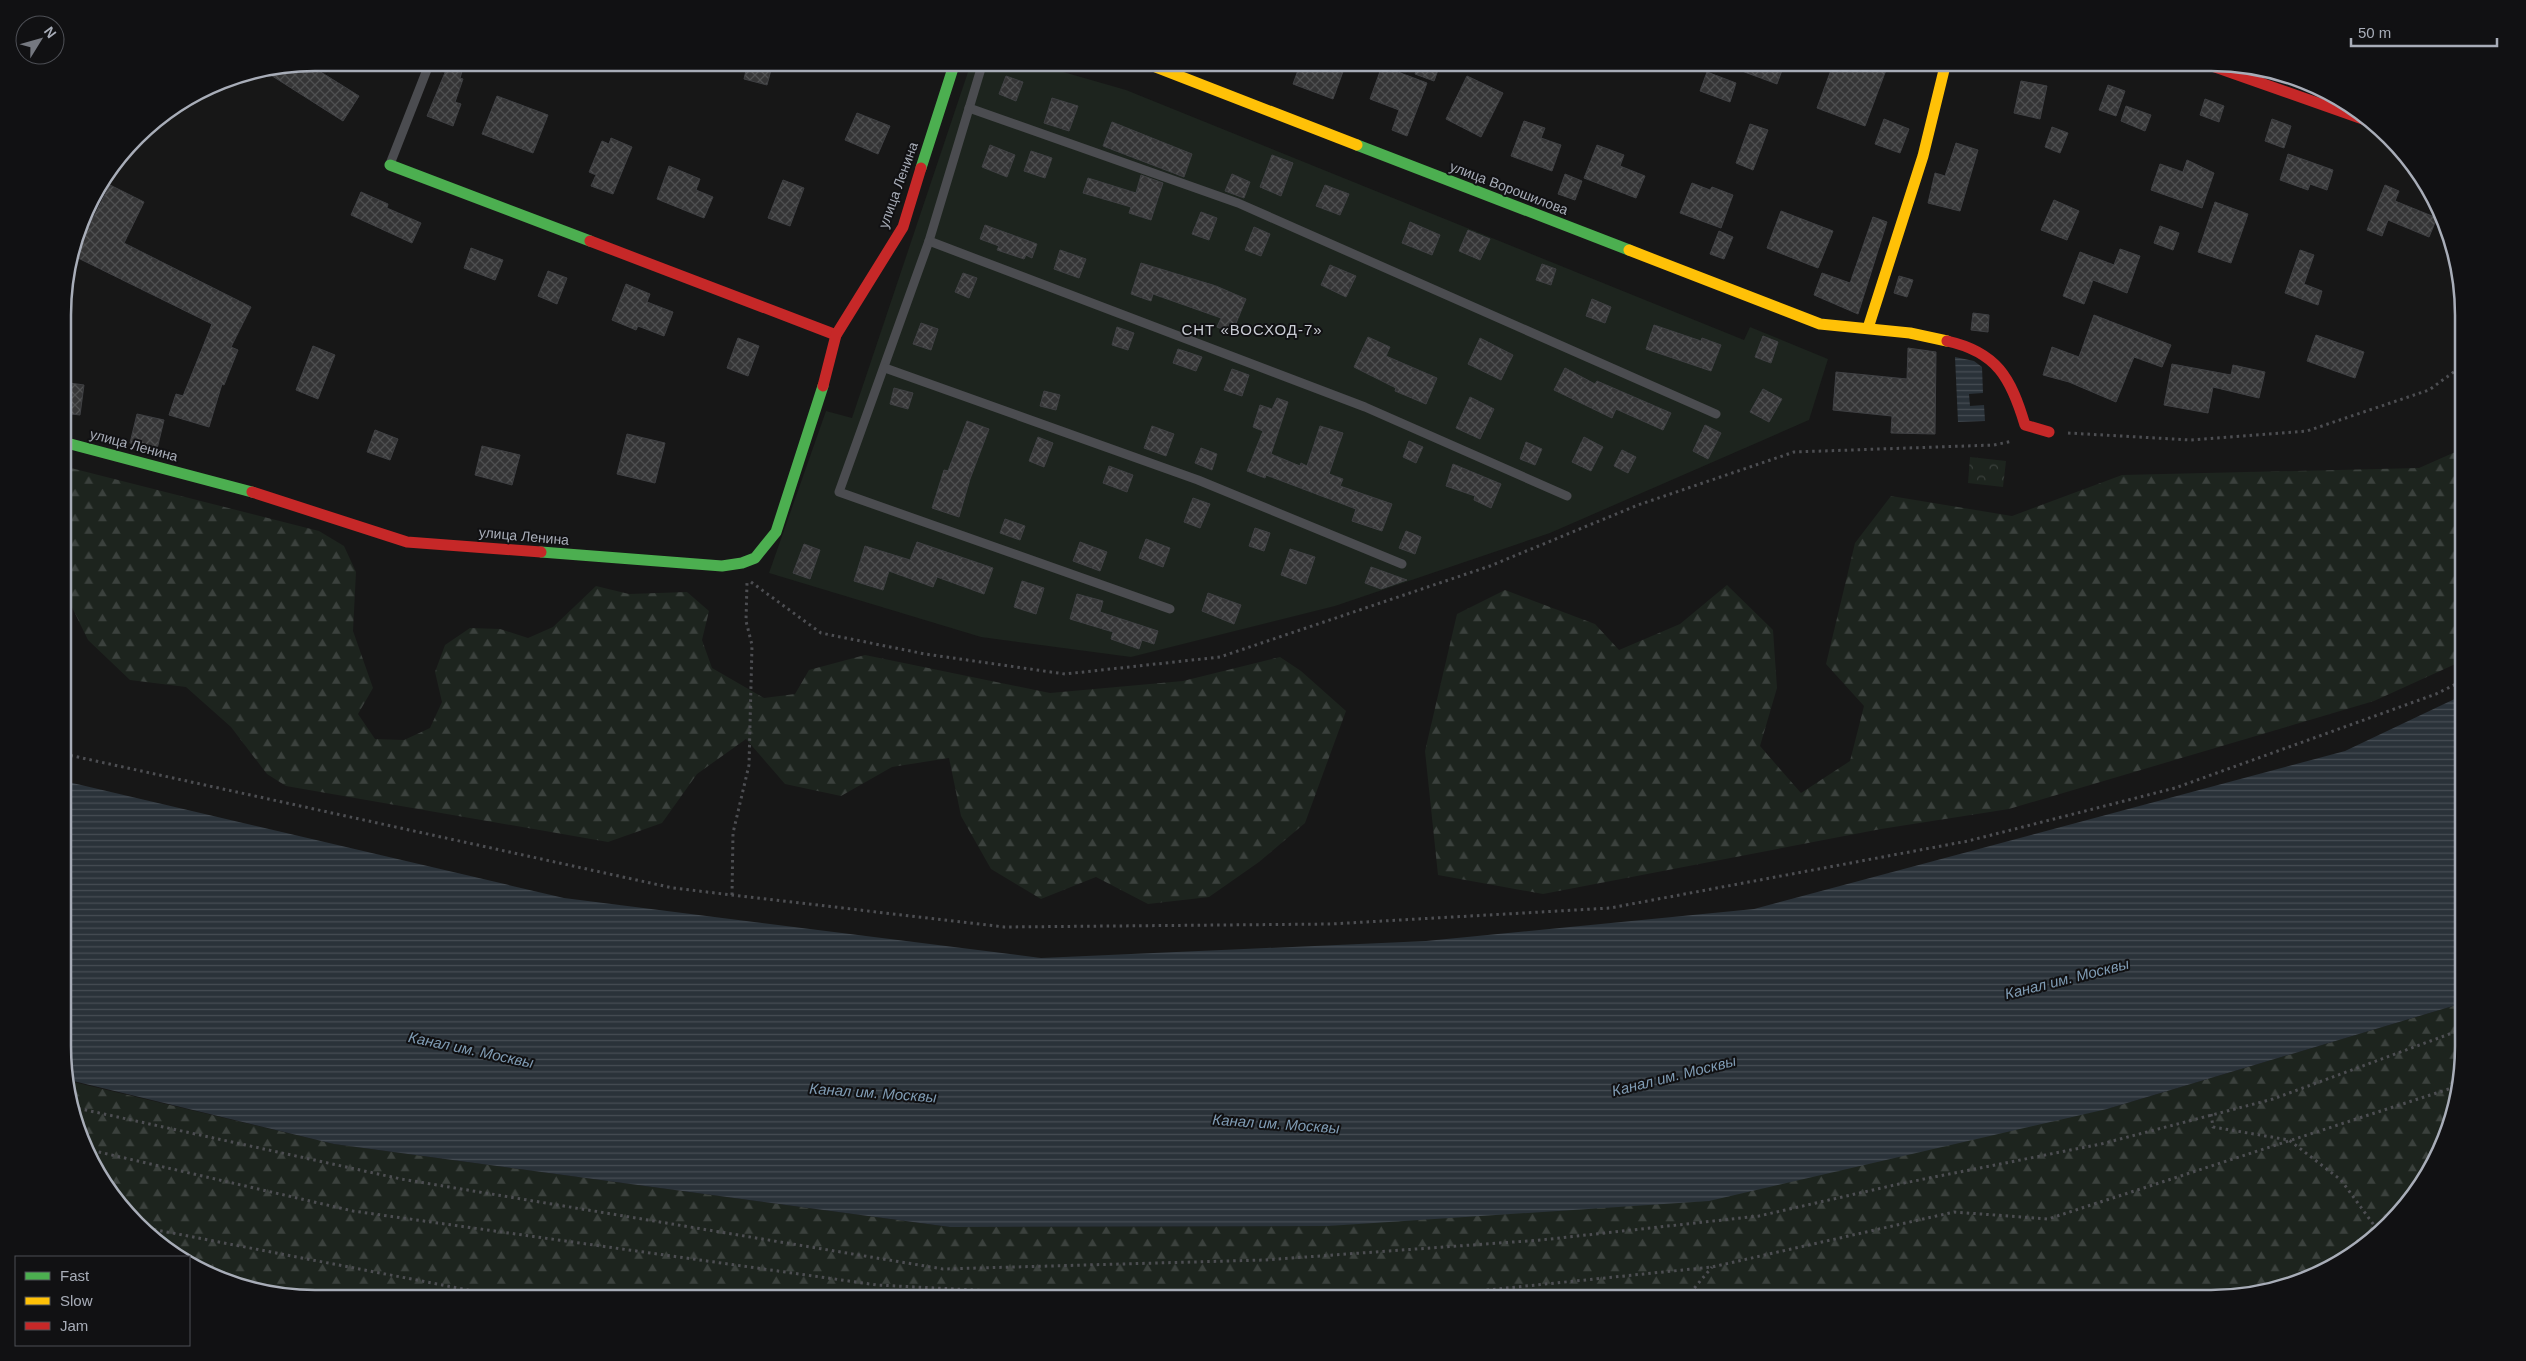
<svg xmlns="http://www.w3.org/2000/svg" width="2526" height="1361" font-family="Arial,sans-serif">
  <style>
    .forest { fill: url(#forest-firs) }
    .park { fill: url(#park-crowns) }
    .garden { fill: #1d241e }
    .water { fill: url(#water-rules) }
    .building { fill: url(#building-cross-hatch); stroke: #3f4043 }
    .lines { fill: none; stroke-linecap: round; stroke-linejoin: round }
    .path { stroke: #4d4e52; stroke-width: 3; stroke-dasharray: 2.5 4; stroke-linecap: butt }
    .lane { stroke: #4b4c50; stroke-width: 9 }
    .fast { stroke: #4caf50; stroke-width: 11 }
    .slow { stroke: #ffc107; stroke-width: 11 }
    .jam { stroke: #c62828; stroke-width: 11 }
    .labels { text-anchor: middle; stroke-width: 4; stroke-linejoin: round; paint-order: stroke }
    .street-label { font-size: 14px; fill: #a8adb8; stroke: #111113 }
    .neighbourhood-label { font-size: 15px; letter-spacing: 1px; fill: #c9ccd4; stroke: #111113 }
    .water-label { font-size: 15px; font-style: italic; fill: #7f9bb3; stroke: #111113 }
    .rim { fill: none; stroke: #a8adb8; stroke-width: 2.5 }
  </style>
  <defs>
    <pattern id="forest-firs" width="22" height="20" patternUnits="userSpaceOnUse" patternTransform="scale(1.25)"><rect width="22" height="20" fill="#1d241e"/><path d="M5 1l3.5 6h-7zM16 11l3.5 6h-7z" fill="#3b413d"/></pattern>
    <pattern id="park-crowns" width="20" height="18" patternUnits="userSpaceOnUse" patternTransform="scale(1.25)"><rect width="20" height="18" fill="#1d241e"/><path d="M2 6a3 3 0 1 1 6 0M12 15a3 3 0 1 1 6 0" fill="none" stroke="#3b413d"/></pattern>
    <pattern id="water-rules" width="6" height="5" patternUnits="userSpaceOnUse" patternTransform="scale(1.25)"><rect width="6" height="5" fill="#2a3239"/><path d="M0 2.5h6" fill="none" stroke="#464d54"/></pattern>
    <pattern id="building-cross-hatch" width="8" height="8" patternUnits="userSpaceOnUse" patternTransform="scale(1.25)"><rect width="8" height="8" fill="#353536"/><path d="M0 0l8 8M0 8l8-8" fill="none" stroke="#4f5051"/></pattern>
  </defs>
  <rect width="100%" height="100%" fill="#171717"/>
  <g class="forest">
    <polygon points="2462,449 2462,661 2374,701 2009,809 1881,829 1543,894 1438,875 1425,751 1457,614 1505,590 1595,624 1619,650 1680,624 1727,585 1773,630 1777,688 1760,746 1801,793 1850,761 1864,706 1826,664 1855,543 1891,496 2012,516 2122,475 2419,468"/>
    <polygon points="63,466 319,531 344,546 356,572 353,631 373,688 358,714 375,739 404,740 430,728 442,702 435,672 445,645 470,628 500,629 528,638 553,627 596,586 629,594 687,592 709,611 702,640 712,668 764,698 795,694 809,670 865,655 1050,693 1183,681 1280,657 1301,671 1346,711 1305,823 1259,862 1209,897 1148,904 1096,877 1041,899 991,869 961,816 949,758 892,767 841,796 785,784 746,739 697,774 662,823 608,842 286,786 267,774 231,727 186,687 130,680 88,640 64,591"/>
    <path d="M 2463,1003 L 2463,1046 L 2455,1111 L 2437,1158 L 2401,1213 L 2351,1256 L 2292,1285 L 2227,1298 L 315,1298 C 270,1293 227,1288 189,1263 L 189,1257 C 150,1257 97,1175 82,1143 C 73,1124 70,1101 65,1080 L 334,1144 L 950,1227 L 1328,1226 L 2107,1109 Z"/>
  </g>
  <polygon class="park" points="1970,457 2006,461 2003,487 1968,483"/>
  <polygon class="garden" points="971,63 1032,63 1126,90 1744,340 1750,327 1828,359 1809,420 1550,533 1335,606 1131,657 981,637 769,573 826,411 852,418"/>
  <g class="water">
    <polygon points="1955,357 1974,361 1982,367 1983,393 1969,394 1970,406 1984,405 1985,421 1958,422"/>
    <polygon points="2463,695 2463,1003 2107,1109 1709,1201 1328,1226 950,1227 334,1144 65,1079 64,781 564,898 1041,958 1426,941 1754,909 2345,751"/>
  </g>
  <g class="building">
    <polygon points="748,62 773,62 767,85 744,79"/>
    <polygon points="1301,62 1336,62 1345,66 1333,99 1293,84"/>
    <polygon points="1420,62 1441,62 1434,81 1415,74"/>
    <polygon points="1723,62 1785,62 1777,84 1723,64"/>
    <polygon points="1834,62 1889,62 1865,126 1817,108"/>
    <polygon points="449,63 463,68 460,78 463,79 455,102 461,104 453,126 427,116"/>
    <polygon points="308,64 359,96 343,121 266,72"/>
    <polygon points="1382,66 1427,83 1407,136 1392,130 1399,110 1370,99"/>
    <polygon points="1707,72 1736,83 1730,102 1700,91"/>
    <polygon points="1006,76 1023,82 1016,101 999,94"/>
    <polygon points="1467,76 1503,93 1481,137 1446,119"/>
    <polygon points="2021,81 2047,86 2040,119 2014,113"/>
    <polygon points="2108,85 2125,91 2116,116 2099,110"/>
    <polygon points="497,96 548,115 533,153 482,134"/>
    <polygon points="1052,98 1078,106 1069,131 1044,123"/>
    <polygon points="2205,99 2224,106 2219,122 2200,115"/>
    <polygon points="2126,106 2151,115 2145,131 2121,121"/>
    <polygon points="857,113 890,126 878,154 845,140"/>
    <polygon points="1884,119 1909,129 1900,153 1875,144"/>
    <polygon points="2272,119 2291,126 2284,148 2265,141"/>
    <polygon points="1524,121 1545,128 1541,138 1561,145 1552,171 1511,156"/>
    <polygon points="1112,122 1192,154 1184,177 1103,146"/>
    <polygon points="1750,124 1768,130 1753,170 1736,163"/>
    <polygon points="2052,127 2068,133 2060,153 2045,147"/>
    <polygon points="611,138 632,147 613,194 591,186 596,175 589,172 602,141 609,144"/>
    <polygon points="1956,143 1978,150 1960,211 1928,203 1935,173 1945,176"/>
    <polygon points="990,145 1015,155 1007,177 982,167"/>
    <polygon points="1597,145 1624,155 1620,166 1645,176 1636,198 1584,178"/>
    <polygon points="1031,151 1052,158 1045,178 1024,171"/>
    <polygon points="2288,154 2333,170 2327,190 2310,184 2308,190 2280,180"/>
    <polygon points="1272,155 1293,163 1281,196 1260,187"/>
    <polygon points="2187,160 2214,173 2202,208 2151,190 2160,164 2183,172"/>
    <polygon points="669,166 700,179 696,190 713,197 704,218 657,199"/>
    <polygon points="1232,174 1250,182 1244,198 1225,191"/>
    <polygon points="1565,174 1582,181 1575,200 1558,194"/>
    <polygon points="1141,175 1163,183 1151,220 1129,213 1131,207 1083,193 1088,178 1136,193"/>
    <polygon points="783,180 804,188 790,226 768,218"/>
    <polygon points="1692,183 1710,190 1712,187 1733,195 1721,228 1680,213"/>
    <polygon points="110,185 144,202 124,243 251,307 231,347 238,350 224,385 222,384 209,427 169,415 176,394 183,396 212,324 74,256 83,223 89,226"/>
    <polygon points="1325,185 1349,194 1340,215 1316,206"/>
    <polygon points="2385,185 2399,191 2395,201 2437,218 2429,237 2388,220 2382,236 2367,230"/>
    <polygon points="361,192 388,204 387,208 421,223 412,243 351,215"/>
    <polygon points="2054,200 2079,211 2067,240 2041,230"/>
    <polygon points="2215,202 2248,214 2231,263 2198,252"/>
    <polygon points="1781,211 1833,231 1818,268 1767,248"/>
    <polygon points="1201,212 1217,218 1209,240 1192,234"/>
    <polygon points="1873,217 1887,222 1858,314 1814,295 1822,273 1850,283"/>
    <polygon points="1410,222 1440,235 1432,255 1402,243"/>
    <polygon points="985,225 1037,244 1032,258 1026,255 1024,259 997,250 999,246 980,239"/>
    <polygon points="2160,226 2179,233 2173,250 2154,243"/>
    <polygon points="1254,227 1270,234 1261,256 1245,250"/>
    <polygon points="1468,230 1490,239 1480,260 1459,251"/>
    <polygon points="1719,231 1733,237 1724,259 1710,254"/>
    <polygon points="471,248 503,260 495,280 464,268"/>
    <polygon points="2120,249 2140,256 2127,293 2093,280 2084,304 2063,296 2080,252 2114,265"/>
    <polygon points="1060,250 1086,259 1079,278 1054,269"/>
    <polygon points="2300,250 2314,255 2304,284 2322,291 2318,305 2285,293"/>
    <polygon points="1141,263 1216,286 1246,299 1232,333 1217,327 1221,318 1153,294 1151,301 1131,294"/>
    <polygon points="1542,264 1556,269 1551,285 1536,280"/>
    <polygon points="1330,265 1356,276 1346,297 1321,285"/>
    <polygon points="548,271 567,278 557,304 538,296"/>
    <polygon points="963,273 977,278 969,298 955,292"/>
    <polygon points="1899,276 1913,280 1907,297 1894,293"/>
    <polygon points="626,284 650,294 647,302 673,312 664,336 638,326 636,330 612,320"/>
    <polygon points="1592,299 1611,307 1605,323 1586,316"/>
    <polygon points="1973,313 1989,315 1988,332 1971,330"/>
    <polygon points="2094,315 2171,345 2162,367 2134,357 2116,402 2069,382 2043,375 2052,347 2079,357"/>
    <polygon points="921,323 938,329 931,350 913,344"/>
    <polygon points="1654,325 1701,341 1702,338 1721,345 1711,371 1646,349"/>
    <polygon points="1117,327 1134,333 1128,350 1112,345"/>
    <polygon points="2316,335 2364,352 2355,378 2307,361"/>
    <polygon points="1763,336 1778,342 1771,363 1755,357"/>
    <polygon points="1368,337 1390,347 1386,356 1437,378 1426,404 1395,391 1396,388 1354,367"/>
    <polygon points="738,338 759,346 748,376 727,368"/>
    <polygon points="1480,338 1513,355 1501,380 1468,364"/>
    <polygon points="313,346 335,355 318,399 296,390"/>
    <polygon points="1908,348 1936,352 1935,434 1891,433 1892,416 1833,410 1836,372 1907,379"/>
    <polygon points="1178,349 1202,357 1196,371 1173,363"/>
    <polygon points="2172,364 2231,375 2233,365 2265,372 2259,398 2213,387 2208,413 2164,405"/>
    <polygon points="1565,368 1595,384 1597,381 1671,413 1663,430 1616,409 1612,418 1554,390"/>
    <polygon points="1232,369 1249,375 1242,396 1224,390"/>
    <polygon points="63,382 84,385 80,415 63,413"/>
    <polygon points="894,388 913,393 908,409 890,404"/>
    <polygon points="1763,389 1782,399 1769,422 1750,412"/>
    <polygon points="1044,391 1060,395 1056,410 1040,406"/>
    <polygon points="1470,397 1494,409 1480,439 1456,428"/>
    <polygon points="1277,398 1288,402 1271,454 1300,466 1301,463 1307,466 1320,426 1343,433 1329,474 1343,479 1340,486 1392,504 1382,531 1352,521 1356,509 1266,475 1265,478 1247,471 1263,431 1253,427 1260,405 1272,409"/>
    <polygon points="137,414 164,420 157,449 130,443"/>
    <polygon points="967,421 989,429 970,479 959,517 932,508 944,470 948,471"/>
    <polygon points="1705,425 1721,433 1708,459 1693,451"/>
    <polygon points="1152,426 1174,434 1166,456 1144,448"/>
    <polygon points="375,430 398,439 390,460 367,452"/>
    <polygon points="627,434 665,443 655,483 617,474"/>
    <polygon points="1038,437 1053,443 1044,467 1029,461"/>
    <polygon points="1584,437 1603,447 1591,471 1572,462"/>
    <polygon points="1409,441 1423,447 1416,463 1403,457"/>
    <polygon points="1526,442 1542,449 1535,465 1520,459"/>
    <polygon points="482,446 520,455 512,485 475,475"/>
    <polygon points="1201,448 1217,454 1212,470 1195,463"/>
    <polygon points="1622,450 1636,457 1628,473 1614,466"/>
    <polygon points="1453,464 1501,484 1491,508 1474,500 1475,496 1446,486"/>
    <polygon points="1109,466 1133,475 1127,492 1103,483"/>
    <polygon points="1193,498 1210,504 1200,528 1184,522"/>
    <polygon points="1005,519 1025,526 1020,540 1000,533"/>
    <polygon points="1255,528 1270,533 1264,551 1249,546"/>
    <polygon points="1406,531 1421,537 1415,554 1399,548"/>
    <polygon points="1146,539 1170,548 1163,567 1139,558"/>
    <polygon points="917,542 993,568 984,594 937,577 933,587 889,571 883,590 854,581 865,546 910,560"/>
    <polygon points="1080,542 1107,552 1100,571 1073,561"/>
    <polygon points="804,544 820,550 810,579 793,573"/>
    <polygon points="1290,549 1315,557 1306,584 1281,575"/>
    <polygon points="1371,567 1407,580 1381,589 1365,583"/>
    <polygon points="1022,581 1044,588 1036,614 1014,607"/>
    <polygon points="1208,593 1241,605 1234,624 1202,611"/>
    <polygon points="1077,594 1103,601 1100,612 1158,631 1154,644 1142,640 1139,649 1111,639 1113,632 1070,619"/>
  </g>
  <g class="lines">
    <g class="path">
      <polyline points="2068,433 2190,440 2307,431 2429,390 2462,366"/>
      <polyline points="751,582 821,633 925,654 1065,674 1220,657 1490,566 1638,505 1794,452 1994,445 2013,441"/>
      <polyline points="64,754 673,888 1004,927 1331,924 1610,908 1968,841 2175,788 2436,694 2462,681"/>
      <polyline points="732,895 733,833 749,765 752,645 746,621 747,583"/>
      <polyline points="72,1107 401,1179 943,1269 1264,1260 1541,1240 1759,1216 1899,1184 2101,1144 2273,1099 2463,1029"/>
      <polyline points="2211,1114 2213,1127 2289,1140 2341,1180 2379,1232"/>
      <polyline points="86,1149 353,1211 877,1285 1129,1298"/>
      <polyline points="141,1227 510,1298"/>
      <polyline points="1409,1298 1712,1267 1954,1212 2048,1219 2458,1086"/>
      <polyline points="1686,1298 1712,1267"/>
    </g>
    <g class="lane">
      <polyline points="983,62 929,241 839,492 1170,609"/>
      <polyline points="969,108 1238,203 1716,414"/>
      <polyline points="390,164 430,62"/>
      <polyline points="929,241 1365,407 1567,496"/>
      <polyline points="885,368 1198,480 1402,564"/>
    </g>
    <g class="fast">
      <polyline points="1357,145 1629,250"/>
      <polyline points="390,165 590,241"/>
      <polyline points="921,168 955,62"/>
      <polyline points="63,442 252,492"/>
      <polyline points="541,552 722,566 742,563 755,558 776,532 823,386"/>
    </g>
    <g class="slow">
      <polyline points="1143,62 1357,145"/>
      <polyline points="1629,250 1820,324 1910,333 1947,341"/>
      <polyline points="1868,328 1923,156 1946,62"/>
    </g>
    <g class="jam">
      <polyline points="2201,62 2377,124"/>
      <polyline points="590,241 836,335"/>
      <path d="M 1947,341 C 1997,352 2011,378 2025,425 L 2049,432"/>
      <polyline points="823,386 836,335 903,227 921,168"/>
      <polyline points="252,492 407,542 541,552"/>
    </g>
  </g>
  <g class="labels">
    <g class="street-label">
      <text transform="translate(898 185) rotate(-70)" y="5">улица Ленина</text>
      <text transform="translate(1509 188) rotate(21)" y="5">улица Ворошилова</text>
      <text transform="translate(134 445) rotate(15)" y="5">улица Ленина</text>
      <text transform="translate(524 536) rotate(5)" y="5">улица Ленина</text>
    </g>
    <g class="neighbourhood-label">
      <text x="1252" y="335">СНТ «ВОСХОД-7»</text>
    </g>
    <g class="water-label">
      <text transform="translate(2067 979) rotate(-14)" y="5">Канал им. Москвы</text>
      <text transform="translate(471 1050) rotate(12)" y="5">Канал им. Москвы</text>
      <text transform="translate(1674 1076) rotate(-14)" y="5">Канал им. Москвы</text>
      <text transform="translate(873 1093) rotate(4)" y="5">Канал им. Москвы</text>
      <text transform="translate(1276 1124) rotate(4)" y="5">Канал им. Москвы</text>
    </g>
  </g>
  <path d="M0 0H2526V1361H0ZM315 71H2211A244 244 0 0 1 2455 315V1046A244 244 0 0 1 2211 1290H315A244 244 0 0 1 71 1046V315A244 244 0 0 1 315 71Z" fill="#111113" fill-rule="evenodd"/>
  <path class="rim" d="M315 71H2211A244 244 0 0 1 2455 315V1046A244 244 0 0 1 2211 1290H315A244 244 0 0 1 71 1046V315A244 244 0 0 1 315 71Z"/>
  <rect x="15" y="1256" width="175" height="90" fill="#111113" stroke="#4d4f55"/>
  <rect x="25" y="1272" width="25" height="8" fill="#4caf50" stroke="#4d4f55"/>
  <text x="60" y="1281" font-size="15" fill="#a8adb8">Fast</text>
  <rect x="25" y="1297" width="25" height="8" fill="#ffc107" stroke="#4d4f55"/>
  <text x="60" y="1306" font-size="15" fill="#a8adb8">Slow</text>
  <rect x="25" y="1322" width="25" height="8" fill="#c62828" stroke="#4d4f55"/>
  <text x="60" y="1331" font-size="15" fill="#a8adb8">Jam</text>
  <g transform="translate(40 40) rotate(53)"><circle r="24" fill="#111113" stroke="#4d4f55"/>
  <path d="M0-4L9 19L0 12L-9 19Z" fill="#757880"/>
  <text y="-8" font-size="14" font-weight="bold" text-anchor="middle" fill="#a8adb8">N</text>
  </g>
  <path d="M2351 38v8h146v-8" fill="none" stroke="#a8adb8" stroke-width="2.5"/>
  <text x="2358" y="38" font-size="15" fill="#a8adb8" stroke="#111113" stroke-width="4" paint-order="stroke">50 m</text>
</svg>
